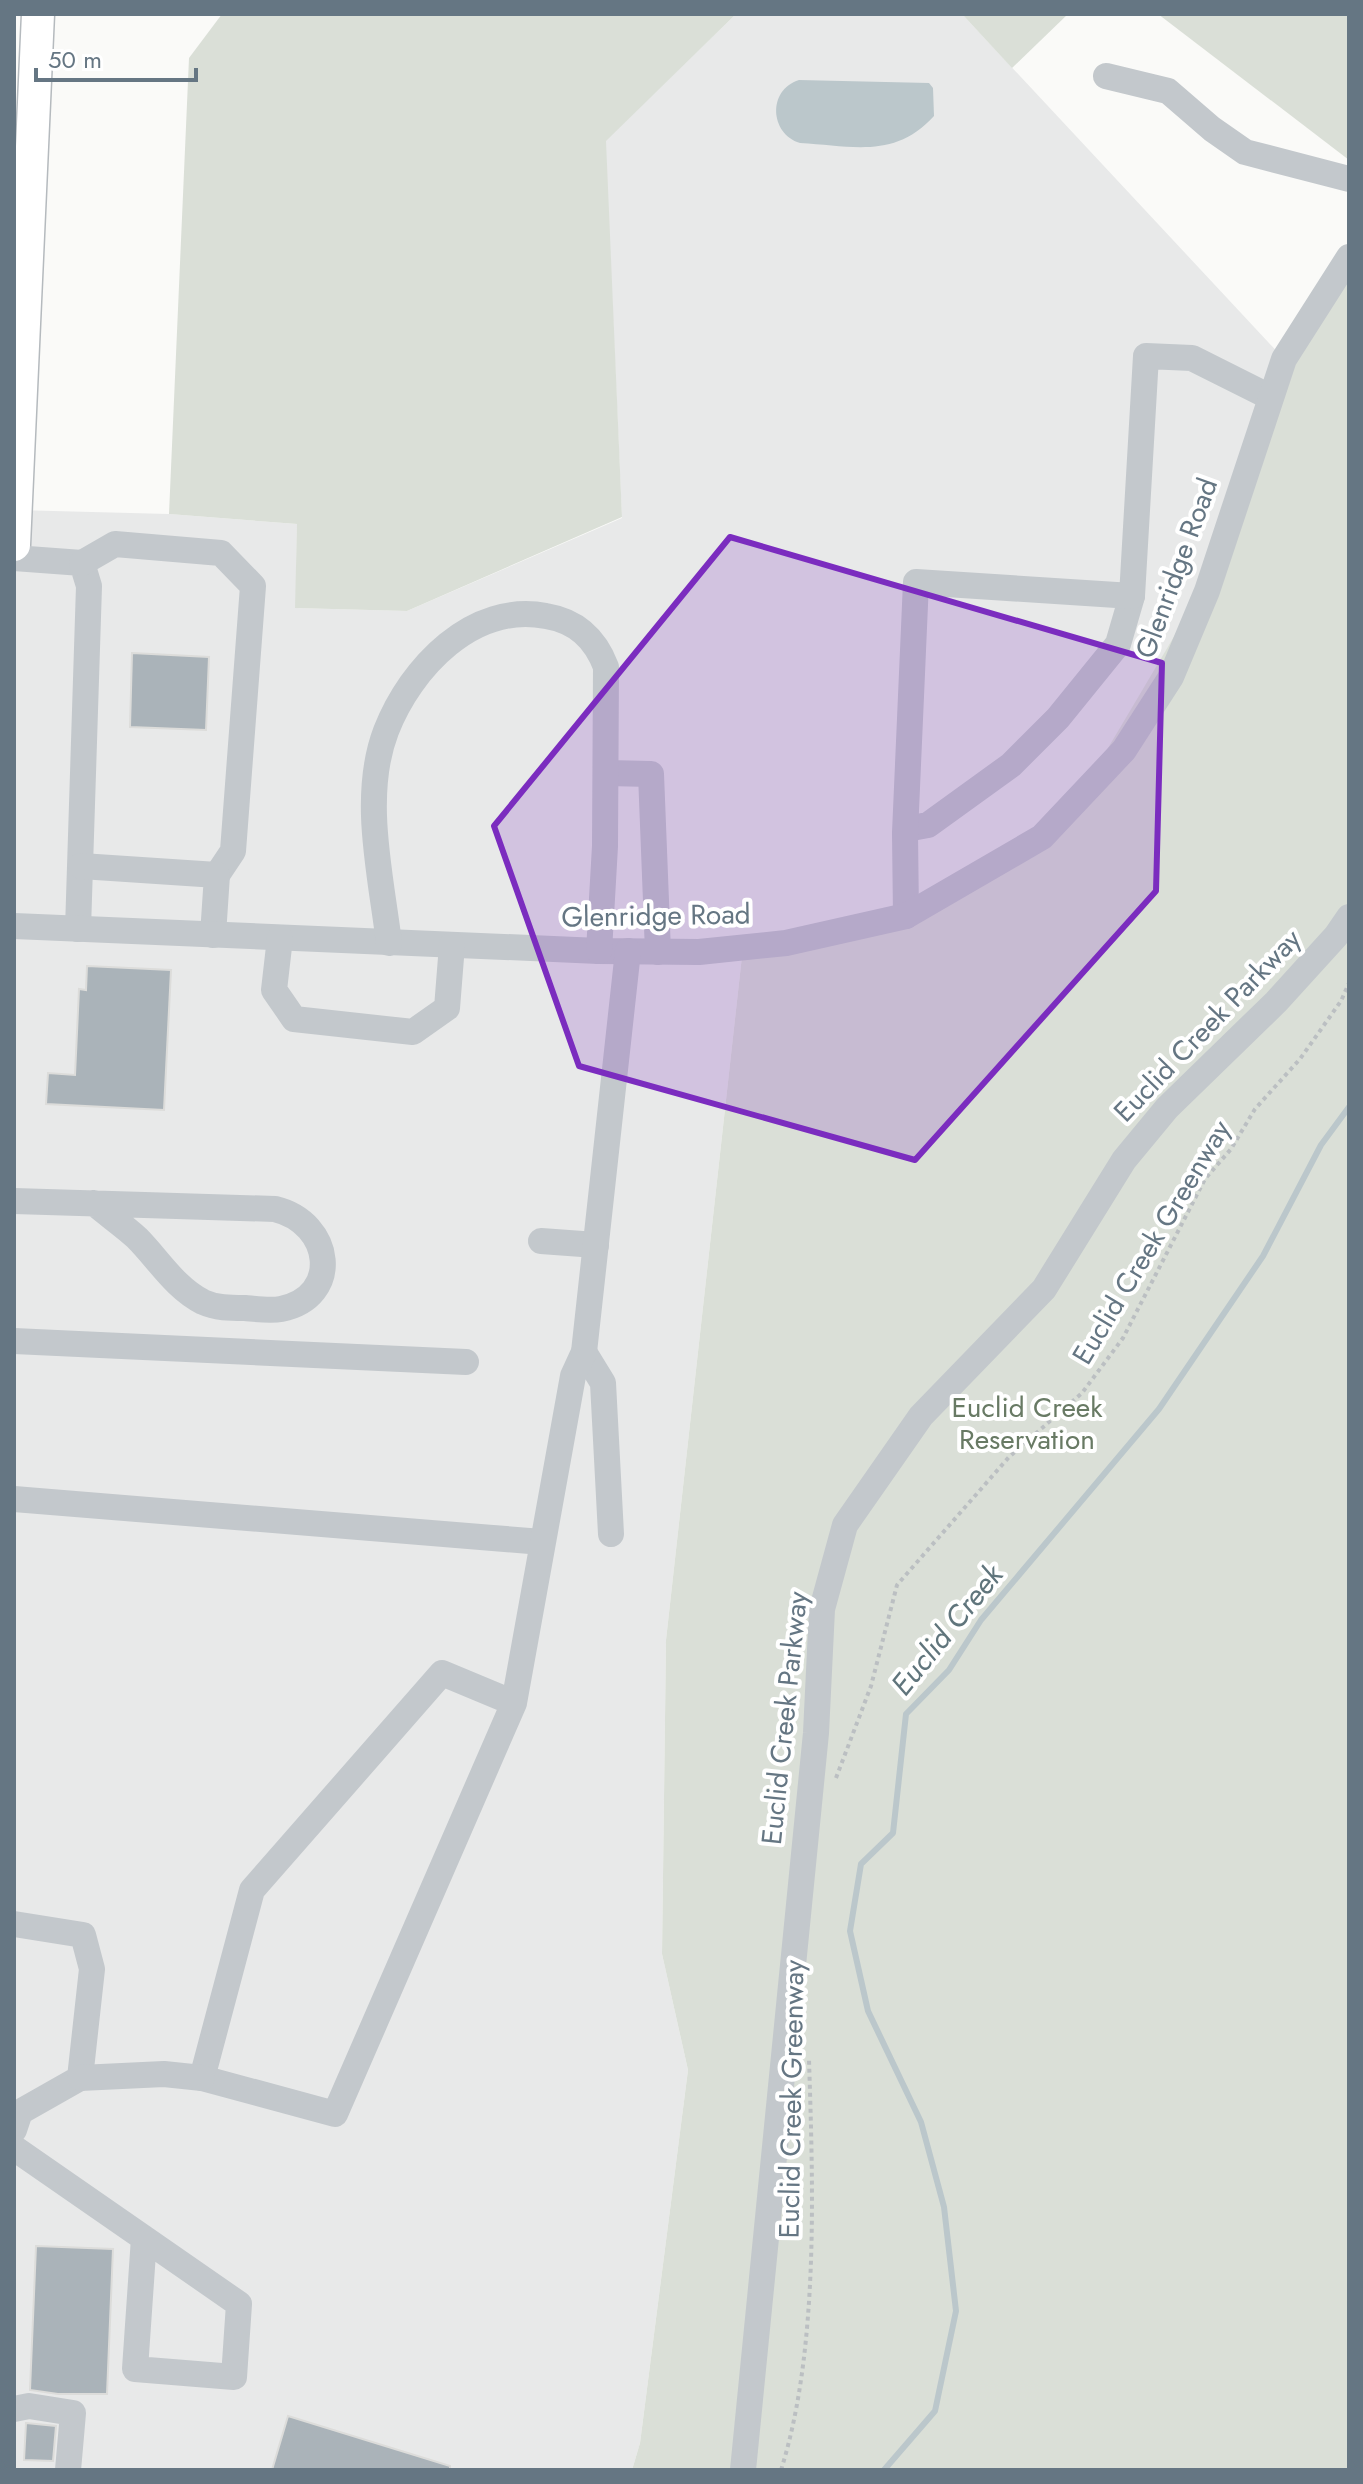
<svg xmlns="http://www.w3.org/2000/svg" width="1363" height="2484" font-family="Jost,sans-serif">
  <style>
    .built { fill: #e8e9e9 }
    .green { fill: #dadfd7 }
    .water { fill: #bbc7cb }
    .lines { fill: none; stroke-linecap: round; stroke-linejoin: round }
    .stream { stroke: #bbc7cb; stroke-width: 6 }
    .building { fill: #aab3b9; stroke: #dcdcda; stroke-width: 2 }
    .major-casing { stroke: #b5babe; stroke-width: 35 }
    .path { stroke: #bbbfc2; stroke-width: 4; stroke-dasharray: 4 4; stroke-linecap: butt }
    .minor { stroke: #c3c8cc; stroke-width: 26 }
    .major { stroke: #fff; stroke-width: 32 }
    .marked { fill: #7b2cbf; fill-opacity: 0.2; stroke: #7b2cbf; stroke-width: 6; stroke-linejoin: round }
    .labels { text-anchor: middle; stroke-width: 8; stroke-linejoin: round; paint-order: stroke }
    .street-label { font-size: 28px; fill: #657683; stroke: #fff }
    .park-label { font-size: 28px; fill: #687a64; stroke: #fff }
    .water-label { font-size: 30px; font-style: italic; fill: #60757c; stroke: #fff }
  </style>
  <rect width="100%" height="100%" fill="#fafaf8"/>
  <polygon class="built" points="736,14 962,14 1284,359 1171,677 1042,837 906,916 743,947 666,1640 662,1954 688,2070 640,2443 632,2470 14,2470 15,510 169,514 297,524 296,608 407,611 622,518 605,141"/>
  <g class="green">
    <polygon points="222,14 736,14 606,141 622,517 407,611 295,608 297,524 169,514 189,58"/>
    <polygon points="962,14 1068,14 1012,68"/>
    <polygon points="1158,14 1349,14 1349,160"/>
    <polygon points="1349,257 1349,2470 632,2470 640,2443 688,2070 662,1954 666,1640 743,947 906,916 1079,797 1214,569 1270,397"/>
  </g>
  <path class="water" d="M 799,80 L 929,83 L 933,88 L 934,116 C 895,159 853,146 800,143 C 770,134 767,90 799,80 Z"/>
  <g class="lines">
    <polyline class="stream" points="884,2470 935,2411 956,2311 944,2207 921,2122 868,2011 850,1931 861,1864 893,1833 906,1714 949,1670 981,1620 1159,1409 1263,1256 1321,1145 1349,1107"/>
  </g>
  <g class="building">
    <polygon points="132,653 209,657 206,730 130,727"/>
    <polygon points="87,966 171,970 164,1110 46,1104 48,1073 75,1075 79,989 86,990"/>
    <polygon points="36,2246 113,2249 107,2394 58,2394 30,2390"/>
    <polygon points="288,2416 450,2466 450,2470 272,2470"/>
    <polygon points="26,2423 56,2426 53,2461 24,2460"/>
  </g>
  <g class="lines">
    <g class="major-casing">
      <polyline id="major" points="14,545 38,14"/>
    </g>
    <g class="path">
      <polyline points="836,1778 871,1686 897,1585 1009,1457 1082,1393 1123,1338 1205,1179 1231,1149 1255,1109 1300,1059 1341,1001 1349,983"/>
      <path d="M 781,2470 C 819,2350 813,2186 809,2060"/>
    </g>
    <g class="minor">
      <polyline points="1106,76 1168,91 1212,129 1245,152 1349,179"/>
      <polyline points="14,558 82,563 89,586 78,929"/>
      <polyline points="82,563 115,544 221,553 253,586 233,851 217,875"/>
      <polyline points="607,773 651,774 658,952"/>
      <polyline points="906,829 928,825 1011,765 1058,718 1118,644 1132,596"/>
      <polyline points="81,866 217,875 213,935"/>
      <polyline points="906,916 905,833 916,582 1132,596 1146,356 1192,358 1270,397"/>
      <polyline points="14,926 599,951 699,952 786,943 906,916 1042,837 1124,750 1171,677 1207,591 1284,359 1349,257"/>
      <polyline points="280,938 274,990 294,1019 413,1032 447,1008 452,945"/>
      <path d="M 389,943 C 381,876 361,796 386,731 C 411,667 473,602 546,616 C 576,621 595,638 606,667 L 605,846 L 599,951"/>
      <path d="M 14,1201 C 101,1204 188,1206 275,1209 C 333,1223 342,1297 281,1309 C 270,1311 256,1309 245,1308 C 230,1308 216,1308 203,1302 C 175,1288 158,1259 137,1238 C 124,1226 108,1215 94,1203"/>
      <polyline points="541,1241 596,1245"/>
      <polyline points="14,1341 466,1362"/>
      <polyline points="584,1352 603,1383 611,1534"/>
      <polyline points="14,1499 542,1542"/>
      <polyline points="514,1703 442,1673 252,1890 202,2078 335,2114 514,1703 573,1376 584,1352 628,951"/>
      <polyline points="14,1924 83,1935 92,1969 80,2078 20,2112 14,2130"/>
      <polyline points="80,2078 164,2074 202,2078"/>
      <polyline points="14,2148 239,2304 234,2377 135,2369 144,2238"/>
      <polyline points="14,2409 29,2406 73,2413 68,2470"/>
      <polyline points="743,2470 816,1733 822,1609 845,1525 921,1416 1044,1289 1124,1160 1167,1108 1276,1002 1336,936 1349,917"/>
    </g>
    <use href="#major" class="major"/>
  </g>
  <path class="marked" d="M 730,537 L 1162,663 L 1156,891 L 915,1160 L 579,1066 L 494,826 Z"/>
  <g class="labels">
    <g class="street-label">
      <text transform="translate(1176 568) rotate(-70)" y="10">Glenridge Road</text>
      <text transform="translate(656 915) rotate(-1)" y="10">Glenridge Road</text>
      <text transform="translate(1207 1025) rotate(-46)" y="10">Euclid Creek Parkway</text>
      <text transform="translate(1151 1242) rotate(-59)" y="10">Euclid Creek Greenway</text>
      <text transform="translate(784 1718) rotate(-84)" y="10">Euclid Creek Parkway</text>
      <text transform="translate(791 2099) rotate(-89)" y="10">Euclid Creek Greenway</text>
    </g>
    <g class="park-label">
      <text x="1027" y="1417">Euclid Creek<tspan x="1027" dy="32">Reservation</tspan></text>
    </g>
    <g class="water-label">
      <text transform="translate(947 1630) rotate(-51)" y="10">Euclid Creek</text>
    </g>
  </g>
  <rect width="1363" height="2484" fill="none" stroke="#657683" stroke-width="32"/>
  <path d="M36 68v12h160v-12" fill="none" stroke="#657683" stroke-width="4"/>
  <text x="48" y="68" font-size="24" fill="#657683" stroke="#ffffff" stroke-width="6" paint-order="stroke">50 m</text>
</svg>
